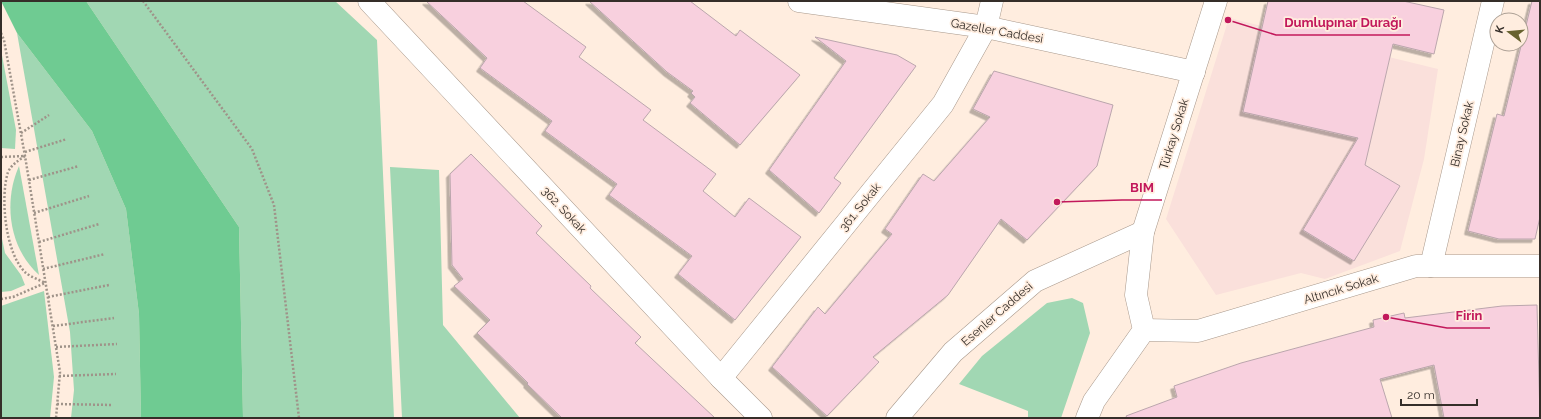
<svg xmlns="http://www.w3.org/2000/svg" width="1541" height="419" font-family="Raleway,sans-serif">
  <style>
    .education { fill: #fae0db }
    .green { fill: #a1d7b3 }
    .forest { fill: #6fcb92 }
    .building { fill: #f8d0de; stroke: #bba6ad; filter: url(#shadow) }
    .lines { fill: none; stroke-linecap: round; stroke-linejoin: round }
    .minor-casing { stroke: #a8988b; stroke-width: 23 }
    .path { stroke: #9f9389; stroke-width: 2.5; stroke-dasharray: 2 2; stroke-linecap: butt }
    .minor { stroke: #fff; stroke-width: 22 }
    .labels { text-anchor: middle; stroke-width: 3.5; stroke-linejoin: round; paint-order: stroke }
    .street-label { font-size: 12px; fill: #352e29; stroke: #ffeddf }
    .leader { fill: none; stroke: #c2185b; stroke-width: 1.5 }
    .callout-dot { fill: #c2185b; stroke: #ffeddf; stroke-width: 1.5 }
    .callout-label { font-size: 13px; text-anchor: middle; font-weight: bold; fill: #c2185b; stroke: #ffeddf; stroke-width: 3.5; stroke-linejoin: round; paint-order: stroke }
  </style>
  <defs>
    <filter id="shadow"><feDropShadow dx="-3.5" dy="3.5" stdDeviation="0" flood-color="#0004"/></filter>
  </defs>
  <rect width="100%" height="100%" fill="#ffeddf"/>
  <polygon class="education" points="1229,18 1438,69 1424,159 1400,251 1325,279 1301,273 1216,295 1166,219"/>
  <g class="green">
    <polygon points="86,1 335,1 377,40 394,418 243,418 239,227"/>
    <polygon points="17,33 92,131 126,209 139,314 141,418 71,418 74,390 70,332"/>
    <polygon points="1,50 16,130 15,149 1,148"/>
    <path d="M 19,166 L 39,275 C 9,248 3,202 19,166 Z"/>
    <polygon points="390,167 439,170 443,325 520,418 402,418"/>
    <polygon points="1,234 5,253 21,275 25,285 11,291 1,292"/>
    <polygon points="44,291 54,377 50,418 1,418 1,306"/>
    <polygon points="1072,298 1083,303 1090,333 1061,418 1028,418 1028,411 959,384 982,356 1047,303"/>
  </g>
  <polygon class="forest" points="1,1 86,1 239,227 243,418 141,418 139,314 126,209 92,131 17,33"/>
  <g class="building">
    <polygon points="426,1 523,1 586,47 579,57 651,110 643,120 716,174 703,191 735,217 749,198 801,237 735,320 678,274 692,256 609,195 617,184 545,131 552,121 480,68 487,58"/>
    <polygon points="589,1 690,1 736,36 740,30 800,75 740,145 690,103 695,97 691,93 693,91 667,72"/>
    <polygon points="1268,1 1403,1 1444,10 1434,54 1393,44 1365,165 1400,186 1354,261 1303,230 1358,138 1243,112"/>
    <polygon points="1532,1 1540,1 1540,217 1535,239 1499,239 1468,231 1497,114 1504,116"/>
    <polygon points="815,37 897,55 916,66 834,178 841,183 819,213 769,170 846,61"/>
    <polygon points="994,71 1113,105 1097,166 1027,240 1001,219 948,295 873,357 879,362 827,416 772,367 818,307 825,314 892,234 885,229 923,174 934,181 990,117 973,109"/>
    <polygon points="471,154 542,226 536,233 591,286 590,288 641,337 635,343 715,418 562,418 527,384 528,383 477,333 490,320 454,286 463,279 452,265 450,174"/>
    <polygon points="1537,305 1540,418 1444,418 1434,365 1380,379 1392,418 1127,418 1126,416 1177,397 1174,386 1241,363 1374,327 1373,320 1404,313 1405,318 1502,306"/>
  </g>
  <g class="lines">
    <g class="minor-casing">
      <g id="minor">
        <polyline points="369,1 721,378 761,418"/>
        <polyline points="799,1 986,27 1194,72"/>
        <polyline points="1431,266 1493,1"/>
        <polyline points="1144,330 1198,331 1416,266 1540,266"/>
        <polyline points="721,378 943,104 986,27 992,1"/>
        <polyline points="897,418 953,352 1035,281 1143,232"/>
        <polyline points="1087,418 1094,401 1144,330 1136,295 1143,232 1216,1"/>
      </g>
    </g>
    <g class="path">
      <polyline points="143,1 252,149 274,205 299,418"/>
      <polyline points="1,33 4,40 25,156 60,372 56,418"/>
      <polyline points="21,133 49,115"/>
      <polyline points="25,152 67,139"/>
      <path d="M 25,156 C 18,161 12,164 8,172 C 0,197 5,254 26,273 C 31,277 40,280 45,283"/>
      <polyline points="1,157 24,156"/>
      <polyline points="29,180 79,166"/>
      <polyline points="34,213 89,196"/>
      <polyline points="39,242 99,224"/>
      <polyline points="43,269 105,254"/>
      <polyline points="48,297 109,285"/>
      <polyline points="1,299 13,297 45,283"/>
      <polyline points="53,326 114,318"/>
      <polyline points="56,347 117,344"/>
      <polyline points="59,376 116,374"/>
      <polyline points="57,404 113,405"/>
    </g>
    <use href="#minor" class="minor"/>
  </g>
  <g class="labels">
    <g class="street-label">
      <text transform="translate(997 31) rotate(10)" y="4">Gazeller Caddesi</text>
      <text transform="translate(1174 134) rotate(-73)" y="4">Türkay Sokak</text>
      <text transform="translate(1462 134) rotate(-77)" y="4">Binay Sokak</text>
      <text transform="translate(860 207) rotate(-51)" y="4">361. Sokak</text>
      <text transform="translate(564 210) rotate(47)" y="4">362. Sokak</text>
      <text transform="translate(1341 289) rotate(-17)" y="4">Altıncık Sokak</text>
      <text transform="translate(997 314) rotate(-41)" y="4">Esenler Caddesi</text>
    </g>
  </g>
  <path class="leader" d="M1228 20L1276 35H1410M1057 202L1122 200H1162M1386 317L1447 328H1490"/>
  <g class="callout-dot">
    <circle cx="1228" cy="20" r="4"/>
    <circle cx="1057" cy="202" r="4"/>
    <circle cx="1386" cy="317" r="4"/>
  </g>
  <g class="callout-label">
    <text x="1343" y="27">Dumlupınar Durağı</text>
    <text x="1142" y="192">BIM</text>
    <text x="1469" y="320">Firin</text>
  </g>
  <rect width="1541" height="419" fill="none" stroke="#352e29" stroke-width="4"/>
  <g transform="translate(1509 32) rotate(286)"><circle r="19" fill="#ffeddf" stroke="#aea196"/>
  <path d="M0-3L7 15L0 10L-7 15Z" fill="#67622f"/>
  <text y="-6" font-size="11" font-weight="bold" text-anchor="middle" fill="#352e29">K</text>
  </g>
  <path d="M1401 399v6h76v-6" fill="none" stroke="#352e29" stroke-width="2"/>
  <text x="1407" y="399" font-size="12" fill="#352e29" stroke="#ffeddf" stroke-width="3" paint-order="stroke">20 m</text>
</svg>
